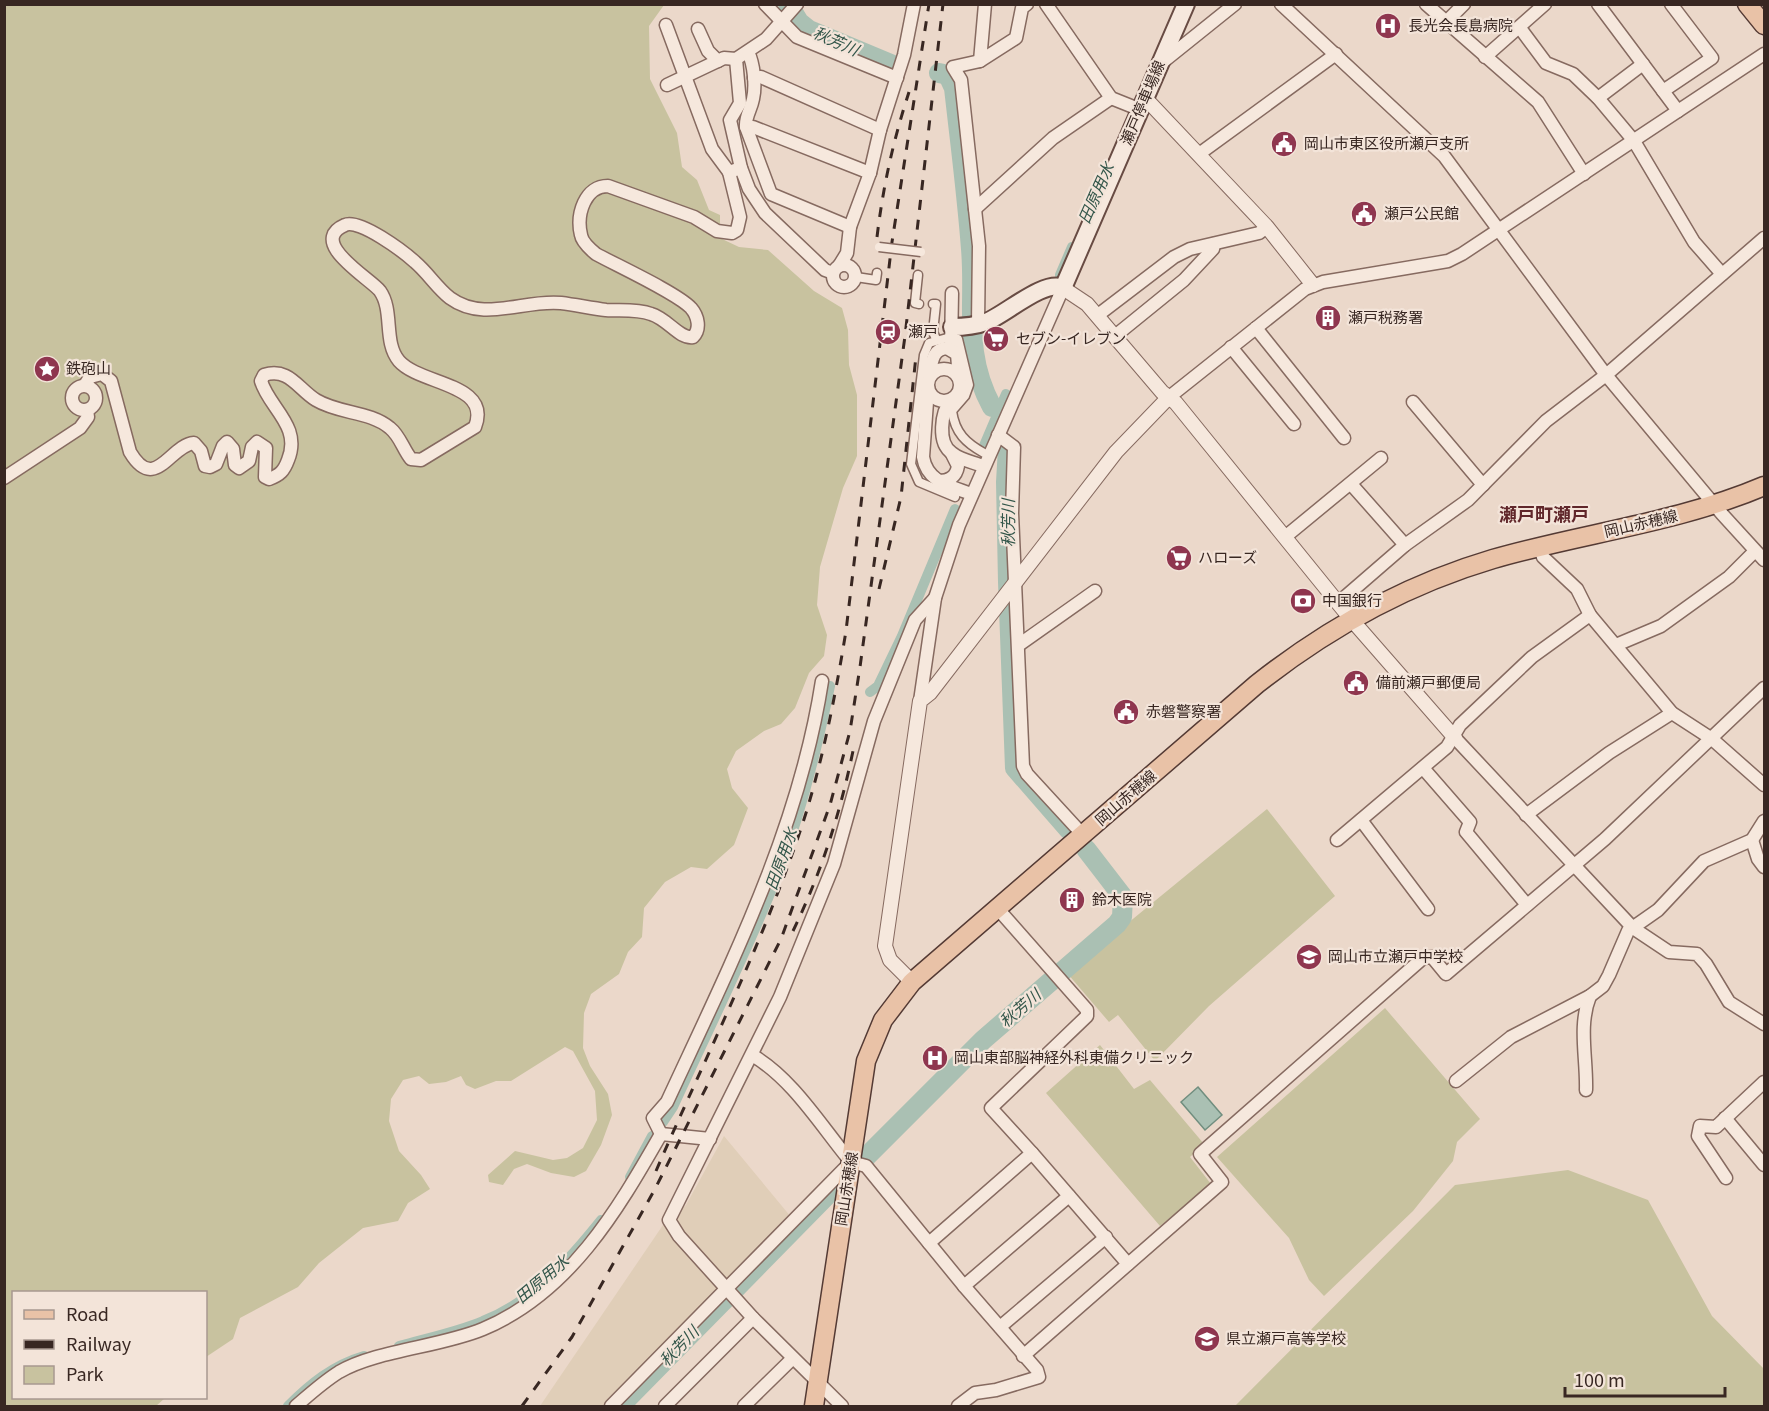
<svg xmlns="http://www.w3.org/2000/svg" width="1769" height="1411" font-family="Georgia,'Noto Sans JP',serif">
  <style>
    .farmland { fill: #e0ceb8 }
    .green { fill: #c8c29f }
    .water { fill: #aac0b3; stroke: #718e7f; stroke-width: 1.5 }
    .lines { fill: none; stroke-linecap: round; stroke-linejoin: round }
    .canal { stroke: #aac0b3; stroke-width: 10 }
    .river { stroke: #aac0b3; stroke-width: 20 }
    .pedestrian-casing { stroke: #866a60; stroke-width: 11 }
    .minor-casing { stroke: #866a60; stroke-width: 15 }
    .tertiary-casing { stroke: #866a60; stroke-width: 16 }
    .secondary-casing { stroke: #684b43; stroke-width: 20 }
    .primary-casing { stroke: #543a34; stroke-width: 21 }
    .pedestrian { stroke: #f6e8dd; stroke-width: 8 }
    .minor { stroke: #f6e8dd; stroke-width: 12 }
    .tertiary { stroke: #f6e8dd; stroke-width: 14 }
    .secondary { stroke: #f6e8dd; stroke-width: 16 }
    .primary { stroke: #e9c2a7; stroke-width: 18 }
    .rail { stroke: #382722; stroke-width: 3; stroke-dasharray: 10 10; stroke-linecap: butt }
    .pedestrian-bridge-casing { stroke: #866a60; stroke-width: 11; stroke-linecap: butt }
    .pedestrian-bridge { stroke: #f6e8dd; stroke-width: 8 }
    .labels { text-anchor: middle; stroke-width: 4.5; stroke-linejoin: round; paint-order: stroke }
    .poi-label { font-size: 15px; fill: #382722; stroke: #f3e4d9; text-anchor: start }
    .street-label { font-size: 15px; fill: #382722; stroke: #f3e4d9 }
    .water-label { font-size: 16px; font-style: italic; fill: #33564a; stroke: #f3e4d9 }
    .quarter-label { font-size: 18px; font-weight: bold; fill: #60262a; stroke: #f3e4d9 }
  </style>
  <rect width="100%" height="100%" fill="#ebd8ca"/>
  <polygon class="farmland" points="724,1136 791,1217 608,1406 540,1406 663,1225 686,1205"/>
  <g class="green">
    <polygon points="5,5 664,5 649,26 650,79 677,133 682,167 697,180 709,210 720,215 720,238 739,247 768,250 814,291 842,308 848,330 849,365 857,395 857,456 843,488 820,567 817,605 827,635 824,656 809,673 795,708 781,724 764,731 736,751 727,769 732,788 748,808 734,845 707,869 691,867 665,882 644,908 642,937 628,952 619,974 591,994 584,1013 583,1048 590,1066 608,1094 612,1115 601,1145 586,1171 574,1177 551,1173 527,1164 514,1169 503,1185 489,1182 488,1175 515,1151 553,1160 567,1158 583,1148 597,1120 595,1091 573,1051 565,1047 511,1081 496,1081 475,1089 466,1085 461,1076 446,1082 429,1084 419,1076 403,1080 391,1099 389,1121 399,1151 421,1175 430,1189 408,1203 398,1221 363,1228 319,1263 298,1287 240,1318 233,1339 206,1357 206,1292 14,1292 14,1398 165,1398 156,1406 5,1406"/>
    <polygon points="1267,809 1335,896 1209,1006 1155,1061 1118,1015 1109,1022 1067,973"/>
    <polygon points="1385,1008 1480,1119 1457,1142 1453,1161 1413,1211 1324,1296 1309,1280 1289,1238 1217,1157"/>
    <polygon points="1100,1045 1134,1089 1150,1080 1204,1144 1190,1157 1211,1184 1160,1226 1046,1093"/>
    <polygon points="1568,1170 1648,1200 1712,1316 1764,1369 1764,1406 1235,1406 1455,1185"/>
  </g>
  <polygon class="water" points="1198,1087 1222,1115 1205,1130 1181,1102"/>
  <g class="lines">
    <g class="canal">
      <polyline points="1060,275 1072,247"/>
      <polyline points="983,448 1006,394"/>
      <polyline points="870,692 878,686 902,636 955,509"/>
      <path d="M 663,1122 L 673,1107 C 708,1030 747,953 778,874 C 801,813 817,750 830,686"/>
      <polyline points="630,1177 652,1136"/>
      <path d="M 399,1346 C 427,1338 457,1332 483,1321 C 532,1302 569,1260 601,1220"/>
      <path d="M 288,1406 C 310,1384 333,1365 364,1356"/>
    </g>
    <g class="river">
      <polyline points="788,4 799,22 809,30 893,65"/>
      <path d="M 939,73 L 948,75 L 954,88 C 960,142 967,195 971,249 C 976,306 962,352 992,407"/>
      <polyline points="1008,448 1006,482 1008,582 1015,768 1069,830"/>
      <polyline points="864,1159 983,1040 1117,924 1122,917 1123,897 1086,849"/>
      <polyline points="620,1406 839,1183"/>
    </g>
    <g class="pedestrian-casing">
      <g id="pedestrian">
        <polyline points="918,275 915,303 919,304"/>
        <polyline points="856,277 876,280 877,273"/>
        <polyline points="933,304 936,304 933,332 936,339"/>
        <polyline points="947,338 929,343 924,355 911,464 919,482 955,497"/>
        <path d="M 958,339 L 969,385 L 965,396 L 952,411 C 955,433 966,443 984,453"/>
      </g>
    </g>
    <g class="minor-casing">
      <g id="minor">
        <polyline points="765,4 797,37 897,78"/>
        <polyline points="797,4 766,39 736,59 740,103 730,120 741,168 749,189 765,213 825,270 833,273"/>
        <polyline points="1046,4 1111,98 1141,110"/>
        <polyline points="1281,4 1444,156 1606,375 1722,514 1764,560"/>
        <polyline points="1426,4 1538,102 1584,174"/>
        <polyline points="1598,4 1678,111"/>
        <polyline points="1445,23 1464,4"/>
        <polyline points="666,25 712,149 729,172"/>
        <polyline points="1520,28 1546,63 1573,74 1598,98 1634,141 1694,242 1722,274"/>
        <polyline points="698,29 708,51 718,61"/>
        <path d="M 748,52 C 754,64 756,86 753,99 C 751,110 745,116 746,127 L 771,194 L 850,227"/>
        <polyline points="1485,57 1545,4"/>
        <polyline points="980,61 985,4"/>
        <polyline points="1159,65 1235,4"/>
        <polyline points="754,78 761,77 880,130"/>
        <polyline points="667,85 724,58 736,59"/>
        <polyline points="1663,91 1712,58 1671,4"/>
        <polyline points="1598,98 1643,64"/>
        <polyline points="746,127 753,127 870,173"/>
        <polyline points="1199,154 1336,54"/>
        <polyline points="975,209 1053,138 1111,98"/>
        <circle cx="844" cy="276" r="11"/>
        <polyline points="839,266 847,253 850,227 870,173 880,130 904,55 914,4"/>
        <polyline points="1098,315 1174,257 1190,249 1259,233 1267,227"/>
        <polyline points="978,324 979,246 961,80 953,67 980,61 1016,38 1022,8 1027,4"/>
        <polyline points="1256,328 1344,438"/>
        <polyline points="1115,336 1184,280 1213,249 1214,244"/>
        <polyline points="1231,347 1294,424"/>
        <polyline points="951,349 952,293"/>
        <circle cx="944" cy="385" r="16"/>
        <path d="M 929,377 C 932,364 931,349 947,348 L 957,354 L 959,378"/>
        <path d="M 85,385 L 90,377 L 102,374 L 111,381 L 130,452 C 155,494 170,445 194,443 L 201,451 L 205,466 L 210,467 L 216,464 L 223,446 L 227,442 L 233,449 L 235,465 L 239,468 L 249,461 L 252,447 L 257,442 L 266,448 L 265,477 L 269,479 C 280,475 284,471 288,460 C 302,426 269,408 261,381 L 264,375 C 289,367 298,389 316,400 C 339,414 370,411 390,428 C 400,436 403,449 411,459 L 421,460 L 475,427 C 492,383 420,385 399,361 C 383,342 394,311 380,291 C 371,279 306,242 345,225 C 359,218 404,252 415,262 C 428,273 437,288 450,298 C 484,323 524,299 561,303 C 576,305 591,308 606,310 C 620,311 637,309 651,314 C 668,319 679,339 693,337 C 701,329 698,316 691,308 C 677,293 616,265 596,254 C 590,249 582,242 581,235 C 576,214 585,186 608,186 L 694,217 L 717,231 L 732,233 L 737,230 L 740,217 L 729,172 L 741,168"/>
        <circle cx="84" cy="398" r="12"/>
        <path d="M 928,388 L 923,457 C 927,482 950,486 971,494"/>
        <polyline points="1168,398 1305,289 1323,282 1448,261 1462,254 1764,54"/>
        <path d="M 951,400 C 941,412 937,443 952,453 C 960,460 973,462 983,466"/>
        <polyline points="1413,402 1483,485"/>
        <polyline points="998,435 1014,447 1012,513 1023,766 1027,774 1083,835"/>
        <polyline points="4,478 80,428 88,417 87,410"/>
        <path d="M 939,481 C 949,481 956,477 958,466 L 952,454"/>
        <polyline points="1351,484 1405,545"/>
        <polyline points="1285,537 1381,458"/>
        <polyline points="1540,548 1543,557 1577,589 1590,615 1672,713 1712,739 1764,785"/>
        <polyline points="1338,603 1405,545 1468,500 1546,421 1606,375 1764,238"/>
        <polyline points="1020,644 1095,591"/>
        <polyline points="1616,645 1661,626 1729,577 1755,551"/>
        <polyline points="920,701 935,598 959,525 1063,288"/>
        <polyline points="1455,738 1633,928 1669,952 1697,954 1706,964 1729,1002 1764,1024"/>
        <polyline points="1423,768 1470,822 1466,832 1527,905"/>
        <polyline points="1526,815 1609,753 1672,713"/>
        <polyline points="1361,820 1428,909"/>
        <polyline points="1337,840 1447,747 1460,725 1532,657 1590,615"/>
        <polyline points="1752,840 1758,859 1764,867"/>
        <polyline points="998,909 1087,1010 1087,1016 991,1108 1032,1153"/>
        <path d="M 752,1055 C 793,1079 821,1126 851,1162 L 866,1166 L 964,1286 L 1037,1370 L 1039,1377 L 996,1390 L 975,1393 L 958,1406"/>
        <polyline points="1456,1081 1511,1037 1590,996 1603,986 1609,975 1628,931 1658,910 1704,861 1752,840 1764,821"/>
        <path d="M 1586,1090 C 1587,1058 1578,1026 1590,996"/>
        <polyline points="1725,1118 1764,1165"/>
        <path d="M 661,1134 L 653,1118 L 667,1102 C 730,966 799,830 822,681"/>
        <polyline points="661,1134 710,1139"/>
        <polyline points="1726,1178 1698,1136 1700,1126 1716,1127 1764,1082"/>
        <polyline points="929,1243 1032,1153 1128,1264"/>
        <polyline points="964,1286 1069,1196"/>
        <polyline points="1000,1327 1106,1237"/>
        <polyline points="1023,1356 1222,1182 1200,1154 1423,958 1432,957 1446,974 1605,839 1764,688"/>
        <path d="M 296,1406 C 310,1394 323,1382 339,1372 C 377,1350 440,1347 483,1329 C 569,1293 617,1211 661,1134"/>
        <polyline points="611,1406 850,1163"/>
        <polyline points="665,1406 753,1318"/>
        <polyline points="744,1406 792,1359"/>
        <polyline points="842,1406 753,1318 679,1236 669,1220 780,997 834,864 874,721 915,620 935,598"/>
      </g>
    </g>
    <g class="tertiary-casing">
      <g id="tertiary">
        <polyline points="1146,99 1267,227 1313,285"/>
        <polyline points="1063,288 1087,304 1162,392 1176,403 1351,619 1455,738"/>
        <polyline points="912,982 890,960 885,946 920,701 930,693 1116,452 1168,398"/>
      </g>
    </g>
    <g class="secondary-casing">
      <path id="secondary" d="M 952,327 C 964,327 975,326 986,322 C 1005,315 1044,279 1063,288 L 1186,4"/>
    </g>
    <g class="primary-casing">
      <g id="primary">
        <polyline points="1747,4 1764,25"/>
        <path d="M 814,1406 L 866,1061 L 883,1020 L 912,982 L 1257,684 C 1328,628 1405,585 1493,559 C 1583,533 1677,523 1764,486"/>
      </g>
    </g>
    <use href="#pedestrian" class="pedestrian"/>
    <use href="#minor" class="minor"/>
    <use href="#tertiary" class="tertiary"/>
    <use href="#secondary" class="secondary"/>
    <use href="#primary" class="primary"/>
    <g class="rail">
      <path d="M 877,237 C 883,187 893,141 909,92"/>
      <polyline points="879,589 901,497 916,356"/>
      <path d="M 793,931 C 822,871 841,811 854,746"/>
      <path d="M 656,1171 C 707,1053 767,936 806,813 C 824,754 836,692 846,631 L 892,242 L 929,4"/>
      <polyline points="522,1406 572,1337 655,1189 781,939 830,805 850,731 860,667 905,336 943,4"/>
    </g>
    <g class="pedestrian-bridge-casing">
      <polyline id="pedestrian-bridge" points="879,247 921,252"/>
    </g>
    <use href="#pedestrian-bridge" class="pedestrian-bridge"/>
  </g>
  <defs>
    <g id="hospital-disc" transform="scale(1.35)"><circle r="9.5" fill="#8f364f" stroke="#f3e4d9"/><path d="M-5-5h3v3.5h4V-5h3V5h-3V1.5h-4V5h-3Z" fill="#fff"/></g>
    <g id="civic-disc" transform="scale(1.35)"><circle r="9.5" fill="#8f364f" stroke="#f3e4d9"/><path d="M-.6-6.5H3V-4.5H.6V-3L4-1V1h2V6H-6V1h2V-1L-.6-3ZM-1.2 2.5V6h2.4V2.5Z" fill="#fff"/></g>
    <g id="building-disc" transform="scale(1.35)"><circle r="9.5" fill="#8f364f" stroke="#f3e4d9"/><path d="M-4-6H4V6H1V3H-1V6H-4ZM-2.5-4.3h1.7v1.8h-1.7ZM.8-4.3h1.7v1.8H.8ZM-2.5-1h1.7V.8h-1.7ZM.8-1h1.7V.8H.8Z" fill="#fff"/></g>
    <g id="station-disc" transform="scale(1.35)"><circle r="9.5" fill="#8f364f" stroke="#f3e4d9"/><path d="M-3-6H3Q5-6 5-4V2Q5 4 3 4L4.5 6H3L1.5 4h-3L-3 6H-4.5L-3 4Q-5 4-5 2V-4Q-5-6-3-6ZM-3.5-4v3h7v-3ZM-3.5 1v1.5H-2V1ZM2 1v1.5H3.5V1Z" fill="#fff"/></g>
    <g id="supermarket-disc" transform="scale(1.35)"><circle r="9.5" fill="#8f364f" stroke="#f3e4d9"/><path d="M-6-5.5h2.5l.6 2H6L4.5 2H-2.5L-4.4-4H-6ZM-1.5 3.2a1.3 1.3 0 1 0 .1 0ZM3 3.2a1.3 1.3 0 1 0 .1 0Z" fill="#fff"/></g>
    <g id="sight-disc" transform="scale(1.35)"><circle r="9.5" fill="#8f364f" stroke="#f3e4d9"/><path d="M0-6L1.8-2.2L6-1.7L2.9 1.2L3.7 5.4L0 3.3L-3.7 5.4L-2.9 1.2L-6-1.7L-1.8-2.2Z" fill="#fff"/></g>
    <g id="bank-disc" transform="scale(1.35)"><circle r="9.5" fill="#8f364f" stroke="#f3e4d9"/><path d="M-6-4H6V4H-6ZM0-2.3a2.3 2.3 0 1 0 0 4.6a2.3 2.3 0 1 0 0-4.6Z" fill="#fff"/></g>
    <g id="school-disc" transform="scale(1.35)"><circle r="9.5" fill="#8f364f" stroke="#f3e4d9"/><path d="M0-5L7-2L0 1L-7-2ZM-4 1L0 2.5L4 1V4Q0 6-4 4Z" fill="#fff"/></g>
  </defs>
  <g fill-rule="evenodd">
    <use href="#hospital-disc" x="1388" y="26"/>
    <use href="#civic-disc" x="1284" y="144"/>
    <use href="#civic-disc" x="1364" y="214"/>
    <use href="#building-disc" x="1328" y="318"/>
    <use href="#station-disc" x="888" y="332"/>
    <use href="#supermarket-disc" x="996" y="339"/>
    <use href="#sight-disc" x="47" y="369"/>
    <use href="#supermarket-disc" x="1179" y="558"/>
    <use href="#bank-disc" x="1303" y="601"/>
    <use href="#civic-disc" x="1356" y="683"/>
    <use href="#civic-disc" x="1126" y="712"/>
    <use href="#building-disc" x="1072" y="900"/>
    <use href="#school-disc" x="1309" y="957"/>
    <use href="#hospital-disc" x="935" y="1058"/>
    <use href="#school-disc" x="1207" y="1339"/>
  </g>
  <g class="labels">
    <g class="poi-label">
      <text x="1408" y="31">長光会長島病院</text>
      <text x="1304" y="149">岡山市東区役所瀬戸支所</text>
      <text x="1384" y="219">瀬戸公民館</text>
      <text x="1348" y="323">瀬戸税務署</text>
      <text x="908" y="337">瀬戸</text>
      <text x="1016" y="344">セブン-イレブン</text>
      <text x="66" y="374">鉄砲山</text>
      <text x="1198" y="563">ハローズ</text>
      <text x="1322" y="606">中国銀行</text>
      <text x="1376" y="688">備前瀬戸郵便局</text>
      <text x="1146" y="717">赤磐警察署</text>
      <text x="1092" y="905">鈴木医院</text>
      <text x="1328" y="962">岡山市立瀬戸中学校</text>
      <text x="954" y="1063">岡山東部脳神経外科東備クリニック</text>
      <text x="1226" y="1344">県立瀬戸高等学校</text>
    </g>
    <g class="street-label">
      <text transform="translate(1143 103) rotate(-67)" y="5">瀬戸停車場線</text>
      <text transform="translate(1641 524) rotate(-13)" y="5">岡山赤穂線</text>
      <text transform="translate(1126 798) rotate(-41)" y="5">岡山赤穂線</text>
      <text transform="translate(847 1189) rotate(-81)" y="5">岡山赤穂線</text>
    </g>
    <g class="water-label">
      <text transform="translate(836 41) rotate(24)" y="6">秋芳川</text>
      <text transform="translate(1096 193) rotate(-66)" y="6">田原用水</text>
      <text transform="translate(1008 523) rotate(-90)" y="6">秋芳川</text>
      <text transform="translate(781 859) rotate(-70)" y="6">田原用水</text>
      <text transform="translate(1020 1008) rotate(-41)" y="6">秋芳川</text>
      <text transform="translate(542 1279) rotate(-40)" y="6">田原用水</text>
      <text transform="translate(679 1346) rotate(-46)" y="6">秋芳川</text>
    </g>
    <g class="quarter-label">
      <text x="1544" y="521">瀬戸町瀬戸</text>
    </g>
  </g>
  <rect width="1769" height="1411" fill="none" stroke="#382722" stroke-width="12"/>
  <rect x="12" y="1291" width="195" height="108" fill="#f3e4d9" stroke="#a89890" stroke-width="1.5"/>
  <rect x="24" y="1310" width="30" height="9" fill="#e9c2a7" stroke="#a89890" stroke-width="1.5"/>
  <text x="66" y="1321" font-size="18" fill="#382722">Road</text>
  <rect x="24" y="1340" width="30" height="9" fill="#382722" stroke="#a89890" stroke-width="1.5"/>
  <text x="66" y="1351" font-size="18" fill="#382722">Railway</text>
  <rect x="24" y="1366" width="30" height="18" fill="#c8c29f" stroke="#a89890" stroke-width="1.5"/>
  <text x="66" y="1381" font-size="18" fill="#382722">Park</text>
  <path d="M1565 1387v9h160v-9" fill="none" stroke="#382722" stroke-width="3"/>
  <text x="1574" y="1387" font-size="18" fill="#382722" stroke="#f3e4d9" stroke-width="4.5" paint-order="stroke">100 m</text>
</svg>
